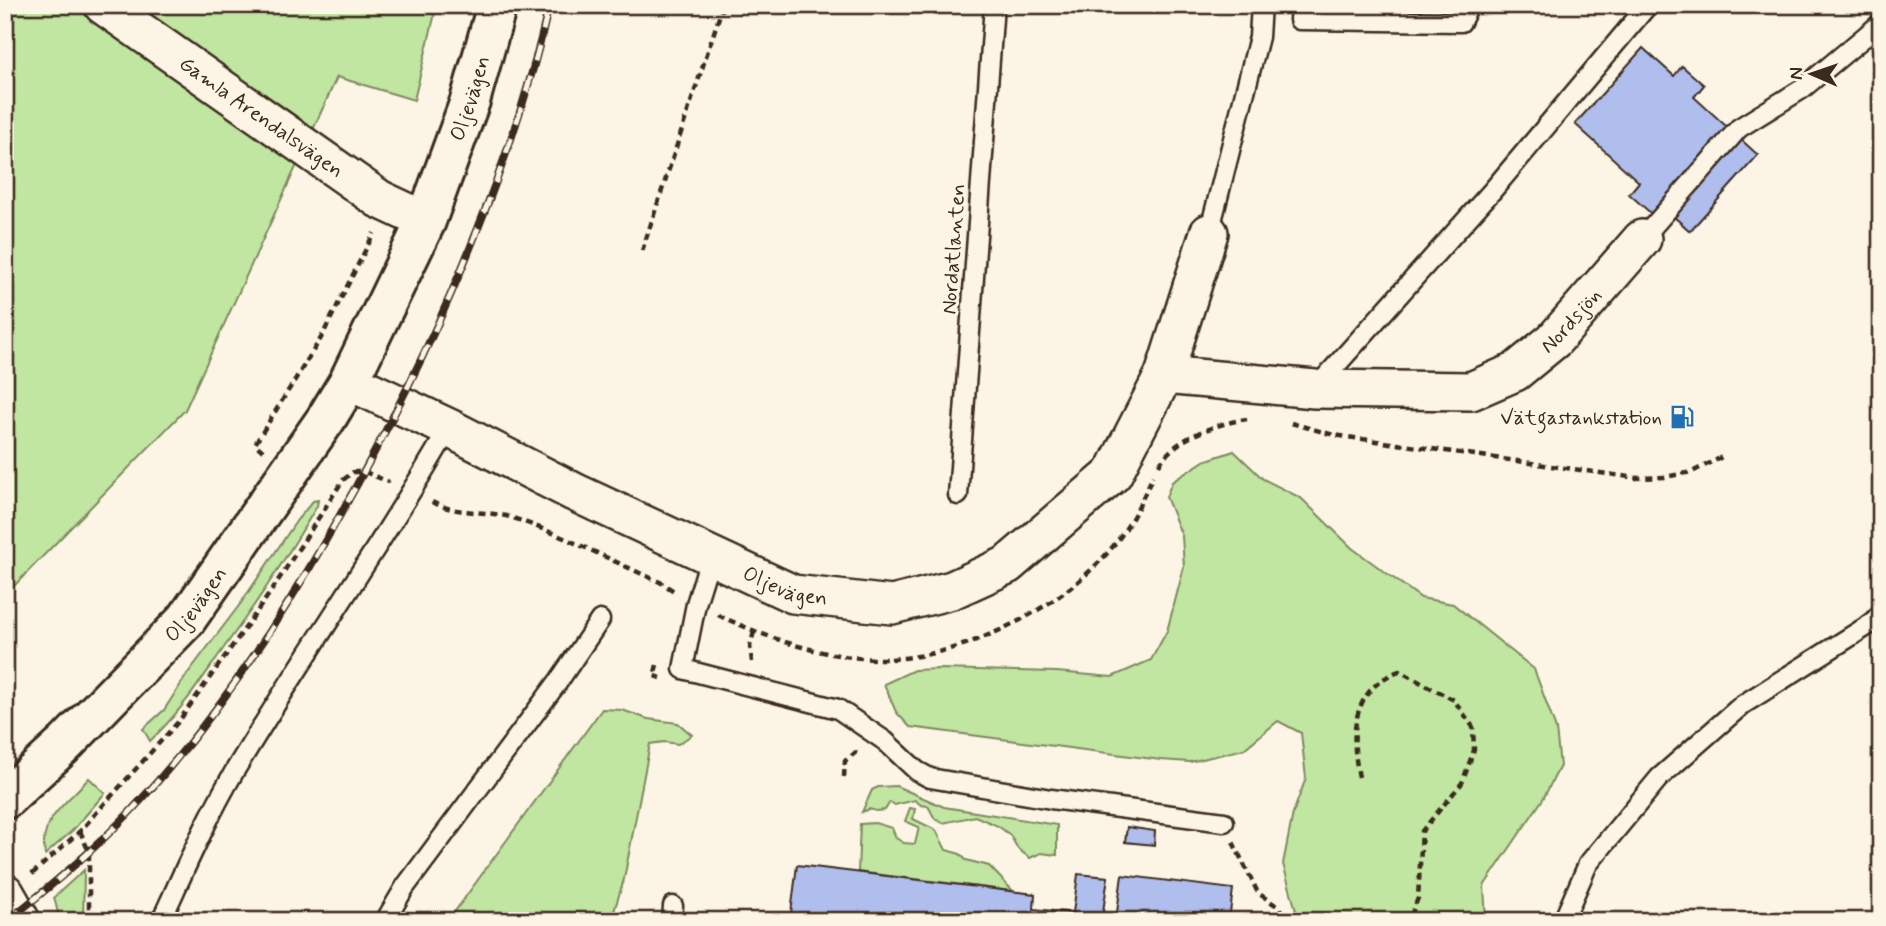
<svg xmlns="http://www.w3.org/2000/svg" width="1886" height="926" font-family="Mynerve,sans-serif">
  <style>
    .green { fill: #c1e6a1; stroke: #7e8860; stroke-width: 2 }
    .building { fill: #b0beee; stroke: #3b2a1e; stroke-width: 2 }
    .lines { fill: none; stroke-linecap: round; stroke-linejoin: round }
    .lane-casing { stroke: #3b2a1e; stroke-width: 23 }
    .street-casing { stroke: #3b2a1e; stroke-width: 42 }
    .secondary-casing { stroke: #3b2a1e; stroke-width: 44 }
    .path { stroke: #3b2a1e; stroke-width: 4.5; stroke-dasharray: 7 5; stroke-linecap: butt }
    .lane { stroke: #fcf5e5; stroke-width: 18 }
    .street { stroke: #fcf5e5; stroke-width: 37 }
    .secondary { stroke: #fcf5e5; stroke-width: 38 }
    .rail-casing { stroke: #3b2a1e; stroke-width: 8 }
    .rail { stroke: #fcf5e5; stroke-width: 5; stroke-dasharray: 16; stroke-linecap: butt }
    .labels { text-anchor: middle; stroke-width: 6; stroke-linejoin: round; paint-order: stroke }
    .street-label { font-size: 21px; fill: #3b2a1e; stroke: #fcf5e5 }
    .poi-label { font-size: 21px; fill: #3b2a1e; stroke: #fcf5e5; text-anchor: end }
  </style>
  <rect width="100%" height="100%" fill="#fcf5e5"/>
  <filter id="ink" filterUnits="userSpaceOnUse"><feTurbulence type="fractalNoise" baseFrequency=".0143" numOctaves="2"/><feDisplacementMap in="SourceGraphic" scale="14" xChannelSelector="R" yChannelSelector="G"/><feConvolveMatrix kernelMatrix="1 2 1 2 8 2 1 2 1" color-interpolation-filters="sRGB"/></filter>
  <g filter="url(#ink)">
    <g class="green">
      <polygon points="5,5 437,5 414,100 337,77 185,410 15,585 5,592"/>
      <polygon points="1234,451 1263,479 1301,498 1352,548 1385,572 1421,598 1453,604 1534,669 1556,729 1560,766 1543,799 1484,886 1486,921 1299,921 1283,864 1293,813 1306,778 1301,733 1278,721 1244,749 1190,762 1161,760 910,727 896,712 884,684 914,670 939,669 1057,672 1112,677 1151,660 1167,631 1184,567 1182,536 1166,497 1172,482 1204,461"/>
      <path d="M 318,500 L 317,506 C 288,555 257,603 223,649 C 200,682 179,714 150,741 L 143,729 L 164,710 L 188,673 L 241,603 L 297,520 L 313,501 Z"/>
      <polygon points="602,709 622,710 648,719 678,723 692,735 678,744 664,742 650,744 624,879 611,921 448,921"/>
      <path d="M 89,778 L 105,793 L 73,830 L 45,855 C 37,820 69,801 89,778 Z"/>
      <polygon points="896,786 944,807 1057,825 1057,855 1041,853 1030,858 1018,849 1010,835 998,826 975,816 943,823 935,819 928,806 921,805 915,800 895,805 890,802 885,810 876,811 869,809 862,812 872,790 878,787"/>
      <polygon points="910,808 915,809 913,819 936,830 946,850 960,854 966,860 989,866 1013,891 858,872 860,824 875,823 892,828 896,838 904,843 915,844 919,827 905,821"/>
      <polygon points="84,870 83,921 60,921 54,897"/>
    </g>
    <g class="building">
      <polygon points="1643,48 1674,76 1682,66 1704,85 1694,97 1758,155 1690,231 1664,208 1655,217 1629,194 1639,182 1575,124"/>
      <polygon points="1127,827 1155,831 1154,845 1125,842"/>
      <polygon points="797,865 1035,894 1034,909 1073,913 1078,874 1108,877 1102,919 1116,920 1122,875 1233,889 1229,921 790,921"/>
    </g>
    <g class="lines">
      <g class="lane-casing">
        <g id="lane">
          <polyline points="1300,5 1299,20 1461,22 1469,5"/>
          <polyline points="1209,233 1259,37 1261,5"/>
          <polyline points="1642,239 1739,128 1802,89 1881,23"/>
          <polyline points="1315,389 1492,191 1648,5"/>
          <polyline points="958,495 994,5"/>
          <polyline points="711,556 696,604 683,669 838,709 885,741 917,771 930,778 1051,799 1224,822"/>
          <path d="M 161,921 C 184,871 206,820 234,772 C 303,656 382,545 449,428"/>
          <polyline points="385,921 405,887 558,682 600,620"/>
          <polyline points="672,921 673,906"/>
          <polyline points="1563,921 1588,864 1659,778 1742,705 1872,623 1881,613"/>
        </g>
      </g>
      <g class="street-casing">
        <g id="street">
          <path id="s1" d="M 103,5 L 379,199 L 426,221"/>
          <path id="s2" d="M 1164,375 L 1315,389 L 1471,391 L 1515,372 L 1554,340 L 1642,239"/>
          <path id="s3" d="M 349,381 L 449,428 L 574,492 L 793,594 L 892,605 L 952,590 L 1007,565 L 1113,474 L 1164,375 L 1209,233"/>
          <polyline points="5,893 21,921"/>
        </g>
      </g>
      <g class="secondary-casing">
        <g id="secondary">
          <path id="s4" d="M 5,799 L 65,744 L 186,620 L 326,419 L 349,381 L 426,221 L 470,101 L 497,5"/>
        </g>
      </g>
      <g class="path">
        <polyline points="642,251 723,5"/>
        <polyline points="1291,423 1334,435 1636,478 1665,477 1692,472 1722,457"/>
        <polyline points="263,451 255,444 321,338 374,233"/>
        <path d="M 1159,465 C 1175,437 1216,424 1247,419"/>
        <path d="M 432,502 C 458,516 488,509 516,519 C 565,536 612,561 660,582 L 677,593"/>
        <path d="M 718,615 C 767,638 821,657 876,659 C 960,662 1072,605 1120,537 C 1134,518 1143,497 1153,476"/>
        <polyline points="752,662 750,646 754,632"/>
        <polyline points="657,665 654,676 661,678"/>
        <polyline points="844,777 845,761 855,753 856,748"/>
        <path d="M 1359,777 C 1350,733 1351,690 1399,671 L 1454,700 L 1473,727 L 1474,750 L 1462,783 L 1422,831 L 1418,898 L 1409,921"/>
        <polyline points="80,831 89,852 89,921"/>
        <polyline points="1233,842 1258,893 1280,908 1289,921"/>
        <polyline points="32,874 80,831 179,721 270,593 343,480 353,472 365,472 389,482"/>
      </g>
      <use href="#lane" class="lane"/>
      <use href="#street" class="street"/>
      <use href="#secondary" class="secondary"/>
      <g class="rail-casing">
        <path id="rail" d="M 7,921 C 50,887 92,852 129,813 C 209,728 274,631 331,531 C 380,445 424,359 462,268 C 497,183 529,96 549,5"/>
      </g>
      <use href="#rail" class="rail"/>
    </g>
  </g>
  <defs>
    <g id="fuel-bare" transform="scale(1.89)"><path d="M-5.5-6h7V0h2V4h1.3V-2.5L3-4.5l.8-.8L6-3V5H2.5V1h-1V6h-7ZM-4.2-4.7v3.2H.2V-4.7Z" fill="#1f6fb2" stroke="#fcf5e5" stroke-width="2.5" paint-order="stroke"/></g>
  </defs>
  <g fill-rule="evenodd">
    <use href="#fuel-bare" x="1682" y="417"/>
  </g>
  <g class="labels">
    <g class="street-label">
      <text dy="7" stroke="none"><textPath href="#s4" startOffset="852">Oljevägen</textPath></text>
      <text dy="7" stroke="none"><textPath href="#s1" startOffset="194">Gamla Arendalsvägen</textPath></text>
      <text transform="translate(953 249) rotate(-86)" y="7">Nordatlanten</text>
      <text dy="7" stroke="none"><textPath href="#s2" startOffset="432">Nordsjön</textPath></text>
      <text dy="7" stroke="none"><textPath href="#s3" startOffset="483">Oljevägen</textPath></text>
      <text dy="7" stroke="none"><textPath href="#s4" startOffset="273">Oljevägen</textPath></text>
    </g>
    <g class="poi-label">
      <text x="1662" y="424">Vätgastankstation</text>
    </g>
  </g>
  <rect width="1886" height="926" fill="none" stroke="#fcf5e5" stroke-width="28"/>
  <rect x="14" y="14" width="1858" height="898" fill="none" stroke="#3b2a1e" stroke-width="2.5" filter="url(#ink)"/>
  <g transform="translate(1812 74) rotate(272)" stroke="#fcf5e5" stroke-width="5" paint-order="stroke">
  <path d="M0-5L12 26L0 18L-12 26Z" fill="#3b2a1e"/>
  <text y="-10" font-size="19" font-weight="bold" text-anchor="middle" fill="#3b2a1e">N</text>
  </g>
</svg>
